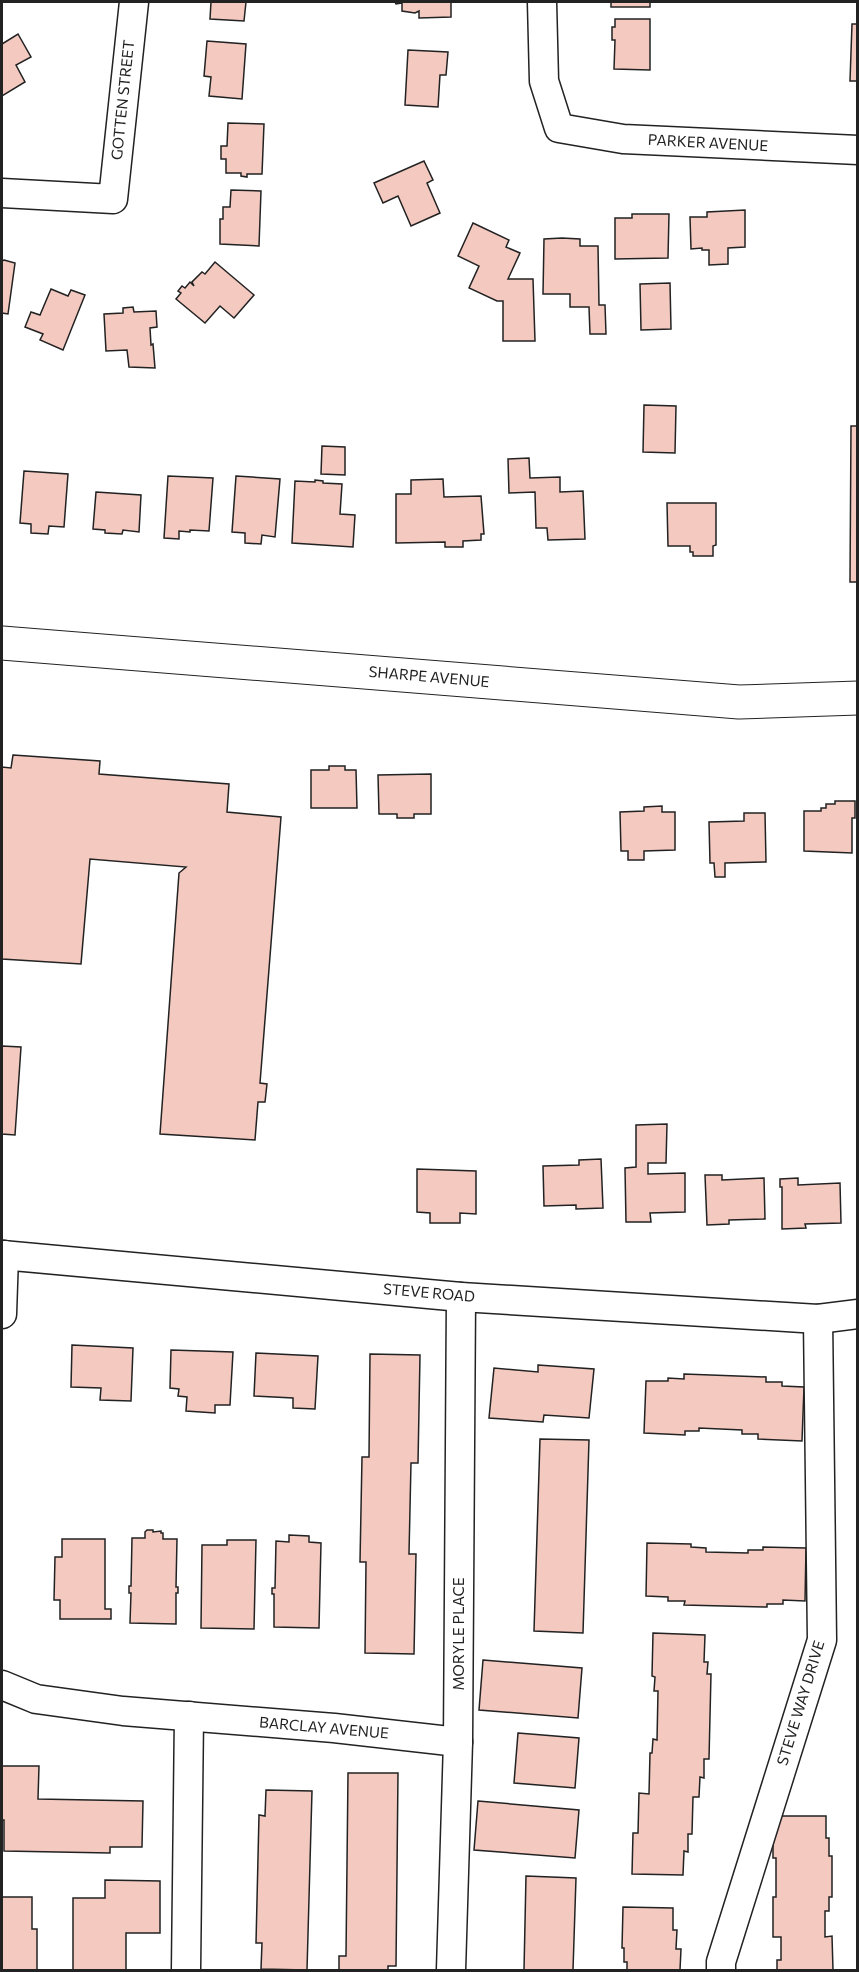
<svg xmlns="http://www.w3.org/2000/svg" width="859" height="1972" font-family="Commissioner,sans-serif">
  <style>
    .building { fill: #f3c9c0; stroke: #222; stroke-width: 1.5 }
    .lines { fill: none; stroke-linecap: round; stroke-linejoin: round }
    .minor-casing { stroke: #222; stroke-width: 31 }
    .tertiary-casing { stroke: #222; stroke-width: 35 }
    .minor { stroke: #fff; stroke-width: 28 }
    .tertiary { stroke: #fff; stroke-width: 33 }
    .labels { text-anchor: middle; stroke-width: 4.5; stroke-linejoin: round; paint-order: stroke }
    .street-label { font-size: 15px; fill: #222; stroke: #fff }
  </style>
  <rect width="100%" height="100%" fill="#fff"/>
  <g class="building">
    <polygon points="211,2 246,2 244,21 210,19"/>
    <polygon points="395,2 451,2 451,17 419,18 419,11 415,13 402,11 402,3 396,4"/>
    <rect x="611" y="2" width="39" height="5"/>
    <polygon points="615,19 650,19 650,70 614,69 615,40 612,40 612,27 615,27"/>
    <polygon points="852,24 858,24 858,81 850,81"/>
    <polygon points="18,34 31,57 16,65 25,82 2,96 2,44"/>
    <polygon points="207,41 246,44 242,99 209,96 211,77 204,76"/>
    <polygon points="408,50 448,52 446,75 440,75 438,107 405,105"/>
    <polygon points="228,123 264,124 262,174 247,174 247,177 241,176 241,173 226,173 226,159 221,159 221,146 227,146"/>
    <polygon points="424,161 433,180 427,183 440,213 411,226 398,196 383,203 374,183"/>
    <polygon points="231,190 261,191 259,246 220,244 220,219 223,219 223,207 230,207"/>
    <polygon points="745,210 745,247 728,248 728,264 709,265 709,250 702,250 702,248 691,249 690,217 707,217 707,212"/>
    <polygon points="632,214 669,214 668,258 615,259 615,218 632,218"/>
    <polygon points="473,223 509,240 506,247 520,253 508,279 533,279 535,341 503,341 503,301 497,301 469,288 479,266 458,256"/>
    <polygon points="562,238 580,239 580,246 598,246 599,305 605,305 606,334 590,334 589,307 570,307 570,294 543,294 544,239"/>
    <polygon points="4,260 15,263 8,314 2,313 2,261"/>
    <polygon points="215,262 254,295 234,318 220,306 205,323 176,299 181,293 178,291 182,286 185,288 190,282 194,286 192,282 202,272 205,274"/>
    <polygon points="670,283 671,329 641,330 640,284"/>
    <polygon points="51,289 68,296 71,290 85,295 63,350 40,340 43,334 25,327 31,312 40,315"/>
    <polygon points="133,307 134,312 156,311 157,327 150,328 151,345 153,344 155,368 129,367 127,350 106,351 104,314 123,313 123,308"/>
    <polygon points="644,405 676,406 675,453 643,452"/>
    <polygon points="851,426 858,426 858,582 850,582"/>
    <polygon points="322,446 345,447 345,475 321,474"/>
    <polygon points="529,458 530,478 560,477 560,492 583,491 585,539 548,540 547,528 536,528 535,492 509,493 508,459"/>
    <polygon points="24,471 68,474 64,527 49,526 48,534 31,533 31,524 20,523"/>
    <polygon points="168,476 213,478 209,531 190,530 190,532 179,531 179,539 164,538"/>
    <polygon points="236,476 280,479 275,537 262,535 261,544 245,543 245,533 232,532"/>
    <polygon points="443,479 444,497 481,496 484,534 481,534 481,540 463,541 463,547 445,547 445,542 396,543 396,494 411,494 411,480"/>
    <polygon points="315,480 323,481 323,483 342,484 340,514 355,515 353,547 292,543 295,481 315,482"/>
    <polygon points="96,492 141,495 139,532 123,530 122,534 105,533 105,530 93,529"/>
    <polygon points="667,503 716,503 716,545 713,546 713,556 693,556 693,552 690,552 690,546 668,546"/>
    <polygon points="13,755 100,761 99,774 229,784 227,812 281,817 260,1083 267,1084 265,1102 258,1102 255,1140 160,1134 179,873 186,867 90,859 81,964 2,959 2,767 11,768"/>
    <polygon points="329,766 345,766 345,770 356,770 357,808 311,808 311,770 329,770"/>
    <polygon points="431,774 431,814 414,814 414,818 397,818 397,814 379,814 378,775"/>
    <polygon points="835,801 855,801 855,818 852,818 852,853 804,851 804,811 821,811 821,808 826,808 826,804 835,804"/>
    <polygon points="662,806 662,812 675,812 675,850 644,851 644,860 628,860 628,851 621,851 620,812 644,811 644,807"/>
    <polygon points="744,813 765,813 766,862 725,863 725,877 715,877 714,863 710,863 709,822 744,821"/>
    <polygon points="2,1046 21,1047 15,1135 2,1134"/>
    <polygon points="667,1124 666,1163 648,1163 648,1174 685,1173 685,1212 650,1213 651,1222 626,1222 625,1168 636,1167 636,1125"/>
    <polygon points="601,1159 603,1208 576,1209 576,1205 544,1206 543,1166 579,1165 579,1160"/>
    <polygon points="417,1169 476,1171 476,1214 460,1213 460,1223 430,1223 430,1213 417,1212"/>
    <polygon points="705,1175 722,1175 722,1180 764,1178 765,1219 729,1220 729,1224 707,1225"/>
    <polygon points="798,1178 798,1185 840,1183 841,1223 805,1224 806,1228 782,1229 782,1187 780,1187 780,1179"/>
    <polygon points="72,1345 133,1348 131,1401 100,1400 101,1388 71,1387"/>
    <polygon points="171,1350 233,1352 230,1405 215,1405 215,1413 186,1411 187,1397 178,1396 179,1389 170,1388"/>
    <polygon points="256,1353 318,1356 315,1409 293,1408 293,1398 254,1396"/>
    <polygon points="370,1354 420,1355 418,1463 411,1463 409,1554 416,1554 414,1654 365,1653 366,1562 360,1562 362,1457 369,1457"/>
    <polygon points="538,1365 594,1369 589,1418 544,1415 543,1422 489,1418 494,1368 538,1372"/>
    <polygon points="684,1374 766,1377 766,1382 782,1382 782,1386 804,1387 802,1441 758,1439 758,1434 742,1434 742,1430 699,1428 699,1431 685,1431 685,1435 644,1433 646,1381 668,1381 668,1378 684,1379"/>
    <polygon points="540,1439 589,1440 583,1633 534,1631"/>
    <polygon points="147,1530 153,1530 153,1532 161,1531 161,1533 163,1533 163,1539 177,1539 176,1587 178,1587 178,1593 176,1593 176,1624 130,1623 131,1593 129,1593 129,1586 131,1586 132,1538 145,1538 145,1532"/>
    <polygon points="289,1535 309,1536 309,1542 321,1543 319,1628 274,1627 274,1594 272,1594 272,1588 275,1588 276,1541 289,1542"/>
    <polygon points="62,1539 105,1539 105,1609 111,1609 111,1619 60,1619 60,1600 54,1600 55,1557 62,1557"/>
    <polygon points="227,1540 256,1540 254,1629 201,1628 202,1545 227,1545"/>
    <polygon points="647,1543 691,1544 691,1547 706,1548 706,1552 748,1553 748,1550 763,1550 763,1547 806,1548 805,1601 783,1600 783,1604 767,1604 767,1607 684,1605 685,1601 668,1601 668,1597 646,1596"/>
    <polygon points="653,1633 705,1635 704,1662 708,1662 707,1674 711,1674 709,1759 704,1759 704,1778 700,1777 699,1797 693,1797 692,1834 688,1834 688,1852 684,1851 683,1875 632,1874 633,1833 638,1833 639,1793 649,1794 650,1753 652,1753 653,1739 657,1740 658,1691 654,1691 655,1677 652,1676"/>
    <polygon points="483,1660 582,1668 578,1718 479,1710"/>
    <polygon points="518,1733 579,1738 575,1788 514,1783"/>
    <polygon points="2,1766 39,1766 38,1799 143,1801 142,1847 110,1847 110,1853 4,1851 4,1820 2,1820"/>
    <polygon points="348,1773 398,1773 396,1966 388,1966 388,1970 339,1970 339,1956 346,1956"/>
    <polygon points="266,1790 312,1791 307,1970 261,1969 262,1943 256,1943 259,1815 265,1816"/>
    <polygon points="478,1801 579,1810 575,1858 474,1850"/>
    <polygon points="773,1816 826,1816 826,1838 829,1838 829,1856 832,1856 832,1897 829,1897 829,1911 825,1911 825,1937 832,1936 833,1970 777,1970 777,1960 781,1960 781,1937 773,1937 773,1897 776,1897 776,1858 773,1858"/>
    <polygon points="526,1876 576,1878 573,1970 524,1970"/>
    <polygon points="105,1880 160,1881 160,1933 126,1933 126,1970 73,1970 73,1898 105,1898"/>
    <polygon points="2,1897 32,1897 32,1929 37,1929 37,1970 2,1970"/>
    <polygon points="623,1907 673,1908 673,1930 677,1930 676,1949 681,1949 680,1970 627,1970 627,1962 624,1962 624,1948 622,1948"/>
  </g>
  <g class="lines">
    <g class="minor-casing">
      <g id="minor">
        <polyline points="542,2 544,81 559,128 623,139 858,150"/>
        <polyline points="2,193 113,199 134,2"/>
        <polyline points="2,1255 461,1297 818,1319 858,1314"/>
        <polyline points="2,1314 4,1255"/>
        <polyline points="2,1685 36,1699 123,1711 334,1728 458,1742"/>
        <polyline points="186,1970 189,1716"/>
        <polyline points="451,1970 458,1742 461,1297"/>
        <polyline points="721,1970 721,1962 822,1640 818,1319"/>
      </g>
    </g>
    <g class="tertiary-casing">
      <polyline id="tertiary" points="2,643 739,702 858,698"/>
    </g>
    <use href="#minor" class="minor"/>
    <use href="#tertiary" class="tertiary"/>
  </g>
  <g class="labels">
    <g class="street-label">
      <text transform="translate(123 100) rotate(-84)" y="5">GOTTEN STREET</text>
      <text transform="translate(708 143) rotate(3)" y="5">PARKER AVENUE</text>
      <text transform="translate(429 677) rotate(5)" y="5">SHARPE AVENUE</text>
      <text transform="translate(429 1293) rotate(5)" y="5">STEVE ROAD</text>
      <text transform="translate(459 1634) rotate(-90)" y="5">MORYLE PLACE</text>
      <text transform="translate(801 1703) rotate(-73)" y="5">STEVE WAY DRIVE</text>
      <text transform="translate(324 1728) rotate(5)" y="5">BARCLAY AVENUE</text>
    </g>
  </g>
  <rect width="859" height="1972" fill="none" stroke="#222222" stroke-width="6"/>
</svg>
